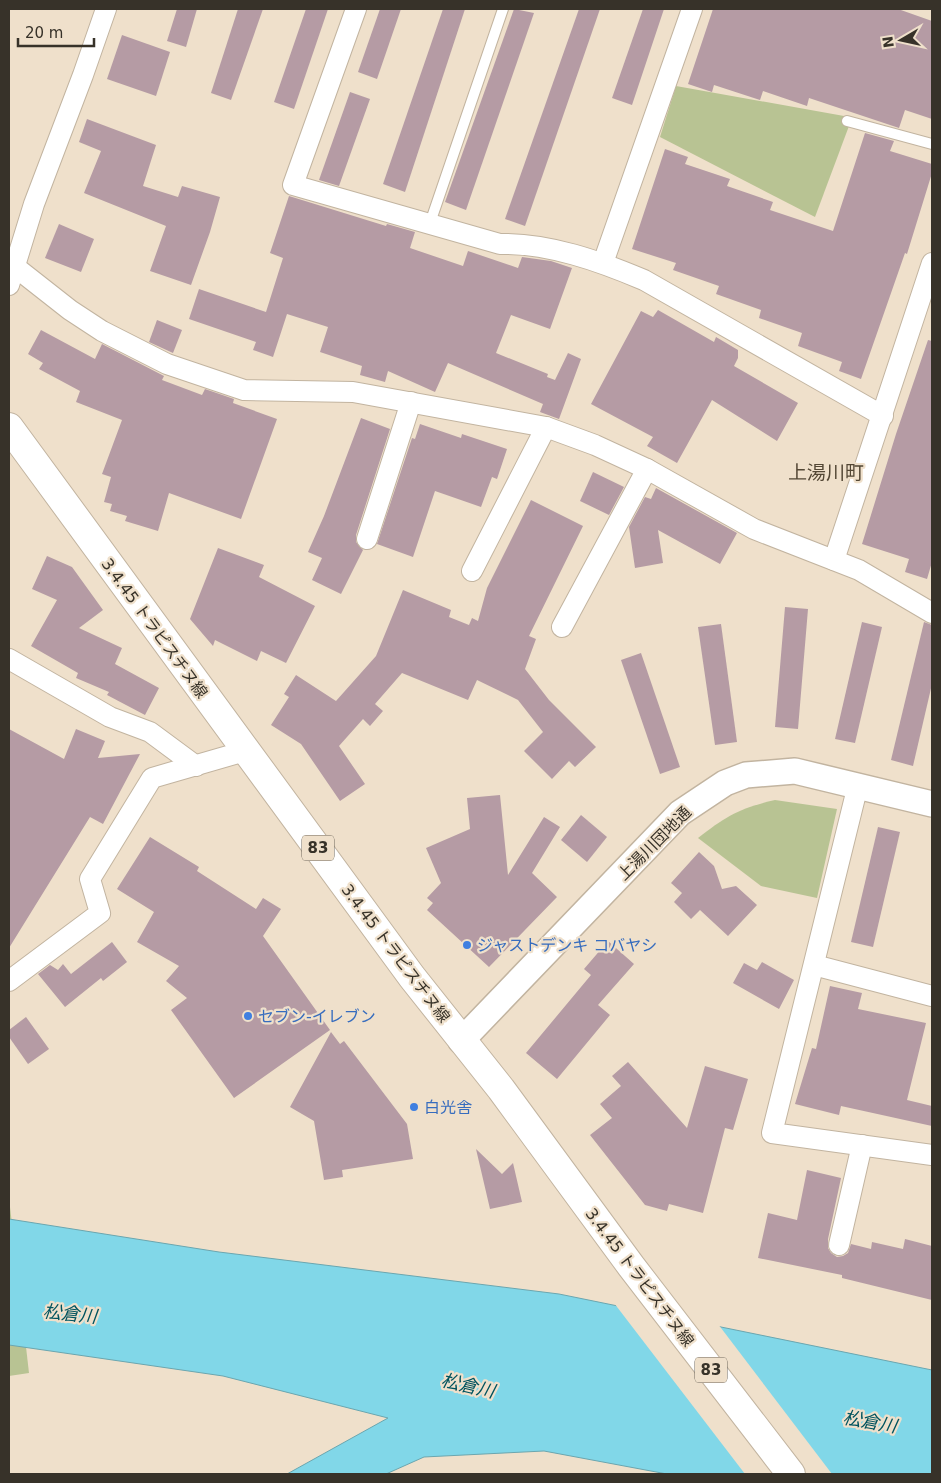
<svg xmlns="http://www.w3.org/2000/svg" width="941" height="1483" font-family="'DejaVu Sans','Noto Sans JP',sans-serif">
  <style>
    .green { fill: #b8c393 }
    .water { fill: #81d7e8; stroke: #6ba6af }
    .pier { fill: #efe0cb }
    .building { fill: #b59ba4 }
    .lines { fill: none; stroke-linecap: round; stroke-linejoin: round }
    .service-casing { stroke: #c2b4a0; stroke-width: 12 }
    .minor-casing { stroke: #c2b4a0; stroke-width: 22 }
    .tertiary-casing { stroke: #c2b4a0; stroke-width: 28 }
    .primary-casing { stroke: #c2b4a0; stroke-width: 30 }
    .service { stroke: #fff; stroke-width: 10 }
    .minor { stroke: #fff; stroke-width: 20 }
    .tertiary { stroke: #fff; stroke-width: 25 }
    .primary { stroke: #fff; stroke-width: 28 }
    .shop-dot { fill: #3f7fe0; stroke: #efe0cb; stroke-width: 2 }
    .labels { text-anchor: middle; stroke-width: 4.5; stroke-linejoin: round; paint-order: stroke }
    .shield { fill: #efe0cb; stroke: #6e665a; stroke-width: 1 }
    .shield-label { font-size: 15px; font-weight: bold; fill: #373229 }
    .street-label { font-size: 16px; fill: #373229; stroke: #efe0cb }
    .shop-label { font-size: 16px; fill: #366cbe; stroke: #efe0cb; text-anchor: start }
    .water-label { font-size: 18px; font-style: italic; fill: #01535e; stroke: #efe0cb }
    .quarter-label { font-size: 19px; fill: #534735; stroke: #efe0cb }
  </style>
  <rect width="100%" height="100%" fill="#efe0cb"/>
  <g class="green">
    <polygon points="676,86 844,116 849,126 815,217 660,137"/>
    <path d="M 775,800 L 837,809 L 817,898 L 761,886 L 698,838 C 726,816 740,808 775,800 Z"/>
    <polygon points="9,1198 29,1373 9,1376"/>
  </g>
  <polygon class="water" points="9,1219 219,1252 559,1294 932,1370 932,1474 667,1474 544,1451 424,1457 386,1474 287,1474 388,1418 223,1376 9,1345"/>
  <polygon class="pier" points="614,1303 718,1324 832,1474 745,1474"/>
  <g class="building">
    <polygon points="177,9 197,9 186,47 167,41"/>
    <polygon points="238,9 263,9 231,100 211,93"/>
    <polygon points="306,9 328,9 294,109 274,102"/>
    <polygon points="380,9 401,9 377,79 358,72"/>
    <polygon points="443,9 465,9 405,192 383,184"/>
    <polygon points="514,9 534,13 466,210 445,202"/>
    <polygon points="579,9 600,9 525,226 505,219"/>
    <polygon points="643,9 664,9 632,105 612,98"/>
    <polygon points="713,9 898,9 932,21 932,119 905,110 899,128 809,98 807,106 763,91 760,100 714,85 712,92 688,84"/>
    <polygon points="122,35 170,52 156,96 107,79"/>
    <polygon points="350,92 370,99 339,186 319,180"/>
    <polygon points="87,119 156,145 143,186 178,197 182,186 220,197 210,232 191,285 150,271 166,226 84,193 101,151 79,142"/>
    <polygon points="865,133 894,141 890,151 932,164 932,173 907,254 905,253 861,379 839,371 842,362 798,346 802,333 759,318 761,310 716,294 719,286 673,270 676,263 632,249 665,149 688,157 685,164 730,179 727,186 773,202 770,210 833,231"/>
    <polygon points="289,196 386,226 387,224 415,232 410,248 463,266 468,251 518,268 522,257 551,261 572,268 550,329 511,315 496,353 548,374 547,377 555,380 568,353 581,359 559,419 540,412 543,404 448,363 435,392 388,371 385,382 360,375 362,366 320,352 328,327 287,314 273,357 253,350 256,342 189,319 199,289 266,312 283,258 270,253"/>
    <polygon points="59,224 94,239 81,272 45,258"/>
    <polygon points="658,310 714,342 716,337 738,350 738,358 734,366 798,403 777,441 712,400 677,463 647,446 653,437 591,404 641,311 653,317"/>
    <polygon points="157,320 182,330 173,353 149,342"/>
    <polygon points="41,330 95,359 102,344 164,376 162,380 202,395 205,389 234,399 233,403 277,419 241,519 169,493 158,531 125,521 127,516 110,511 112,504 104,502 111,477 102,474 122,420 76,402 80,391 39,369 43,363 28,354"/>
    <polygon points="928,340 932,341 932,562 927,579 905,572 909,559 862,544 896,434"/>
    <polygon points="361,418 390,429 356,535 356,542 363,550 341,594 312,580 322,558 308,552 324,516"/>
    <polygon points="420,424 461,438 462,434 507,449 497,479 492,477 481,507 435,491 413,557 377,544 412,438 415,439"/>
    <polygon points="593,472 624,487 609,515 580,501"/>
    <polygon points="656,488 737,533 720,564 658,530 663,563 635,568 629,527 645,497 651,499"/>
    <polygon points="531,500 583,526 529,636 536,639 525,669 549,700 596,747 575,767 569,761 552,779 524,751 543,732 518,700 477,680 468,700 402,673 375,704 383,711 370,726 363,719 339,746 365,784 340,801 301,744 271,725 289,697 284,694 296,675 336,701 376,656 403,590 451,610 449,617 469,625 472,618 478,621 487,588"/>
    <polygon points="218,548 264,565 259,577 315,606 286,663 261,651 257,661 215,640 213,646 190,619"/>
    <polygon points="47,556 72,567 103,610 79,628 122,648 115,664 159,688 145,715 107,695 109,692 76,678 78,673 31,646 57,600 32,589"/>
    <polygon points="785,607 808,609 798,729 775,727"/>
    <polygon points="862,622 882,627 855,743 835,739"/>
    <polygon points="924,622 932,625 932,684 913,766 891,760"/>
    <polygon points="721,624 737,742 715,745 698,627"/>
    <polygon points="641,653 680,767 660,774 621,660"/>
    <polygon points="9,729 64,759 76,729 105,741 98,758 140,754 103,824 90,817 9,948"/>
    <polygon points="500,795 508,875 544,817 560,827 532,873 557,897 489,967 427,910 433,903 427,898 441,883 426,848 470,829 467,798"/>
    <polygon points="581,815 607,837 587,862 561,840"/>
    <polygon points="878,827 900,832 873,947 851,942"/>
    <polygon points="150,837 199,867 197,871 256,909 263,898 281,909 263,936 330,1030 234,1098 171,1010 187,998 166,981 179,966 137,942 154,912 117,889"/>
    <polygon points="699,852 714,866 722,889 736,886 757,905 728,936 700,910 691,919 674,902 682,893 671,883"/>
    <polygon points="608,941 634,964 598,1005 610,1015 557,1079 526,1053 591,975 584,969"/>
    <polygon points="112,942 127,962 103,981 101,978 65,1007 38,974 50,965 58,970 63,964 71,974"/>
    <polygon points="762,962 794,980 779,1009 733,983 744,963 757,970"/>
    <polygon points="830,986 862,993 858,1009 926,1023 907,1100 932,1106 932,1126 841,1106 839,1115 795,1104 812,1048 816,1049"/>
    <polygon points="26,1017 49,1049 28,1064 9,1037 9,1030"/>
    <polygon points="331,1032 340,1044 344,1041 407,1124 413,1159 342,1170 343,1177 324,1180 314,1121 290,1107"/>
    <polygon points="628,1062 687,1128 705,1066 748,1079 733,1130 725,1128 703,1213 669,1204 667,1211 645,1205 590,1135 612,1118 600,1104 621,1086 612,1076"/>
    <polygon points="476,1149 502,1174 513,1163 522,1202 490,1209"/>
    <polygon points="807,1170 841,1178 828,1239 828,1248 831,1253 837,1257 843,1256 848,1253 851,1244 871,1249 872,1242 903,1249 905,1239 932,1246 932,1300 842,1278 842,1275 758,1258 768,1213 797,1220"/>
  </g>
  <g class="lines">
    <g class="service-casing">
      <g id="service">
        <polyline points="847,121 932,144"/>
        <polyline points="430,223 503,9"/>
      </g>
    </g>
    <g class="minor-casing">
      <g id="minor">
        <path d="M 356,9 L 293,185 L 500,244 C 549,243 599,261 644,280 L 883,416"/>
        <polyline points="603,263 692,9"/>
        <polyline points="14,266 70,310 102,331 167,364 244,390 353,392 546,427 595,445 647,469 754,529 859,570 932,613"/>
        <polyline points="9,285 34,204 83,75 106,9"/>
        <polyline points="367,539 411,402"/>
        <polyline points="834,560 932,263"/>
        <polyline points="472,571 546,427"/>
        <polyline points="562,627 647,469"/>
        <polyline points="9,659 110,717 150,732 196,766"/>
        <polyline points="858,785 772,1133 932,1155"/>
        <polyline points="814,965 932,996"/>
        <polyline points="9,981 100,913 90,879 152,778 245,751"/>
        <polyline points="839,1245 862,1145"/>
      </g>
    </g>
    <g class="tertiary-casing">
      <polyline id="tertiary" points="461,1041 680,813 725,783 746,775 795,771 932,804"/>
    </g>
    <g class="primary-casing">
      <polyline id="primary" points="9,427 412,977 501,1089 631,1266 791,1474"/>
    </g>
    <use href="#service" class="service"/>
    <use href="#minor" class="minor"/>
    <use href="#tertiary" class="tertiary"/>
    <use href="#primary" class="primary"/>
  </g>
  <g class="shop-dot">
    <circle cx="467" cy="945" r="5"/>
    <circle cx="248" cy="1016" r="5"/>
    <circle cx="414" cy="1107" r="5"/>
  </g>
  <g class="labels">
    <g class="shield">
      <rect x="302" y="835.5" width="32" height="25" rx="4"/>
      <rect x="695" y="1357.5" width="32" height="25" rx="4"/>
    </g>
    <g class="shield-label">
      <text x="318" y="853">83</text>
      <text x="711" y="1375">83</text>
    </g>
    <g class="street-label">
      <text transform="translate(155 628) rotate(54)" y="6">3.4.45 トラピスチヌ線</text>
      <text transform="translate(654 843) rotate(-45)" y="6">上湯川団地通</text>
      <text transform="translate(396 953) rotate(53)" y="6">3.4.45 トラピスチヌ線</text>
      <text transform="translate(640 1277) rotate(53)" y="6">3.4.45 トラピスチヌ線</text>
    </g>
    <g class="shop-label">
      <text x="477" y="951">ジャストデンキ コバヤシ</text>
      <text x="258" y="1022">セブン-イレブン</text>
      <text x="424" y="1113">白光舎</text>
    </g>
    <g class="water-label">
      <text transform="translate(70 1314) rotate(6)" y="6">松倉川</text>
      <text transform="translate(468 1386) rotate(13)" y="6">松倉川</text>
      <text transform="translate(870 1422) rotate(10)" y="6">松倉川</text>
    </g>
    <g class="quarter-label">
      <text x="826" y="479">上湯川町</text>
    </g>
  </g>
  <rect width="941" height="1483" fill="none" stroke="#373229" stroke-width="20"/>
  <g transform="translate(901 40) rotate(261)" stroke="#efe0cb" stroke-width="4" paint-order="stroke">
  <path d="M0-4L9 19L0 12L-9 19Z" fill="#373229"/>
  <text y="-8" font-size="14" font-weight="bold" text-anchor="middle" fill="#373229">N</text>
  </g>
  <path d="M18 38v8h76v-8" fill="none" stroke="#373229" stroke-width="2.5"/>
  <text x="25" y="38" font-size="15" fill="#373229" stroke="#efe0cb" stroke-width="4" paint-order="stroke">20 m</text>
</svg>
